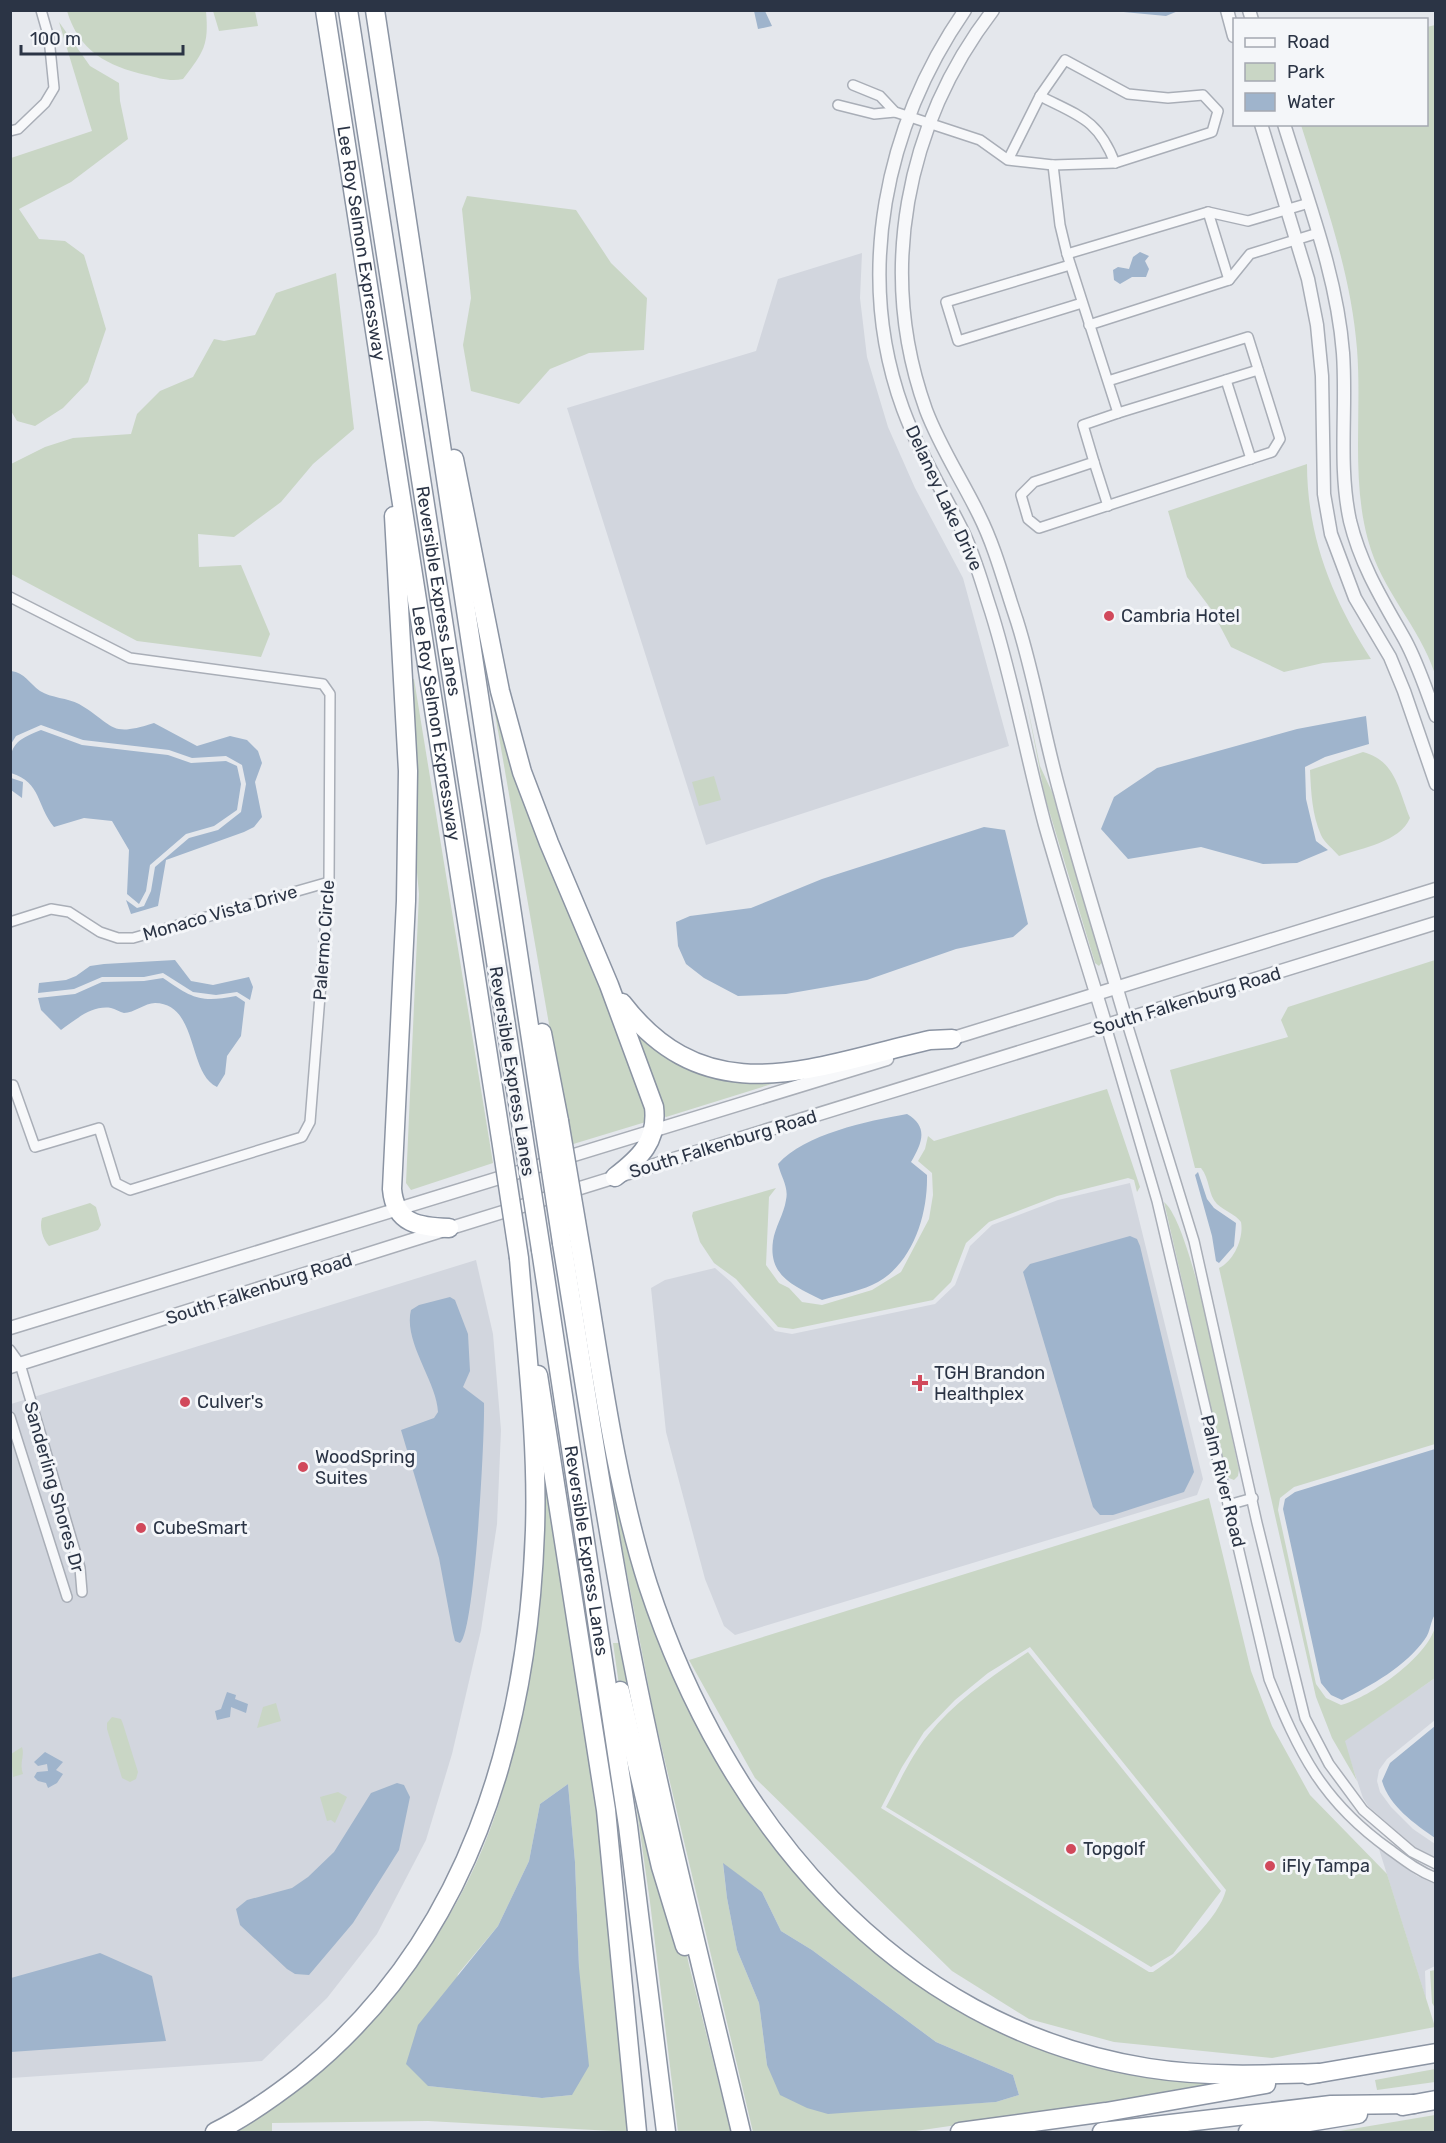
<svg xmlns="http://www.w3.org/2000/svg" width="1446" height="2143" font-family="Rubik,sans-serif">
  <style>
    .built { fill: #d2d6de }
    .green { fill: #c9d6c5; fill-rule: evenodd }
    .water { fill: #9fb4cc }
    .lines { fill: none; stroke-linecap: round; stroke-linejoin: round }
    .minor-casing { stroke: #a9aeb7; stroke-width: 12 }
    .tertiary-casing { stroke: #a9aeb7; stroke-width: 15 }
    .motorway-casing { stroke: #8b94a3; stroke-width: 21 }
    .minor { stroke: #f7f8fa; stroke-width: 9 }
    .tertiary { stroke: #f7f8fa; stroke-width: 12 }
    .motorway { stroke: #fff; stroke-width: 18 }
    .motorway-bridge-casing { stroke: #8b94a3; stroke-width: 21; stroke-linecap: butt }
    .motorway-bridge { stroke: #fff; stroke-width: 18 }
    .poi-dot { fill: #d1495b; stroke: #f4f6f9; stroke-width: 2 }
    .labels { text-anchor: middle; stroke-width: 6; stroke-linejoin: round; paint-order: stroke }
    .street-label { font-size: 18px; fill: #2b3445; stroke: #f4f6f9 }
    .poi-label { font-size: 18px; fill: #2b3445; stroke: #f4f6f9; text-anchor: start }
  </style>
  <rect width="100%" height="100%" fill="#e4e7ec"/>
  <g class="built">
    <polygon points="862,253 860,298 867,357 888,427 915,488 963,578 1009,746 706,845 567,408 756,351 778,279"/>
    <polygon points="1130,1183 1203,1479 1197,1495 735,1635 724,1626 705,1579 666,1432 651,1288 665,1280 715,1268 731,1282 775,1331 792,1334 935,1304 955,1285 970,1246 992,1225 1058,1200"/>
    <polygon points="476,1260 493,1334 501,1430 497,1524 481,1630 452,1754 426,1840 377,1934 327,1998 262,2061 11,2078 11,1404"/>
    <polygon points="1435,1678 1435,1720 1387,1759 1379,1770 1377,1781 1380,1792 1391,1807 1413,1829 1435,1844 1435,1858 1416,1848 1368,1806 1363,1798 1344,1741"/>
    <polygon points="1379,1849 1417,1876 1435,1884 1435,1966 1425,1971 1426,1999"/>
  </g>
  <g class="green">
    <path d="M 67,11 L 206,11 C 209,45 204,52 183,79 C 170,82 159,78 146,75 C 107,66 79,51 67,11 Z"/>
    <polygon points="213,11 255,11 258,26 219,31"/>
    <polygon points="59,22 90,66 119,83 120,101 128,139 71,182 19,209 39,239 65,241 84,255 106,329 88,382 63,408 35,426 17,421 11,411 11,158 92,131"/>
    <path d="M 1435,25 L 1436,25 L 1435,674 C 1419,625 1382,592 1368,540 C 1351,478 1362,413 1357,349 C 1351,272 1324,199 1301,125 L 1426,124 L 1427,27 Z"/>
    <polygon points="467,196 576,210 611,263 647,298 644,350 589,353 550,369 519,404 471,391 463,345 471,298 462,209"/>
    <polygon points="336,273 354,429 313,464 281,502 234,537 198,534 199,567 241,565 270,634 261,657 137,641 11,574 11,464 45,447 73,438 131,434 137,414 160,391 193,377 214,339 224,341 255,335 276,293"/>
    <path d="M 1307,464 C 1307,536 1332,599 1371,659 L 1323,663 L 1284,672 L 1231,647 L 1211,609 L 1187,577 L 1168,511 Z"/>
    <polygon points="411,679 414,679 493,1163 411,1190 406,1183 419,894 415,851"/>
    <polygon points="1026,699 1040,766 1052,792 1103,961 1099,966 1095,963 1045,797"/>
    <polygon points="498,707 641,1086 649,1121 570,1145 494,708"/>
    <path d="M 1363,752 C 1396,761 1398,789 1410,818 C 1400,842 1362,848 1339,856 C 1334,850 1324,842 1321,835 C 1312,815 1311,792 1310,770 Z"/>
    <polygon points="714,776 721,800 699,806 692,782"/>
    <path d="M 1435,960 L 1435,1444 L 1294,1487 L 1280,1498 L 1278,1510 L 1316,1684 L 1326,1698 L 1341,1705 C 1371,1697 1427,1657 1435,1627 L 1435,1678 L 1345,1741 L 1357,1781 L 1332,1738 L 1316,1697 L 1219,1268 C 1234,1261 1244,1238 1241,1222 C 1235,1214 1225,1211 1217,1204 C 1208,1195 1210,1179 1201,1168 L 1195,1168 L 1170,1070 L 1288,1037 L 1281,1020 L 1288,1007 Z"/>
    <polygon points="630,1021 665,1053 794,1077 666,1117 662,1115"/>
    <polygon points="1107,1089 1140,1187 1137,1192 1134,1180 1128,1178 1057,1196 989,1222 966,1243 951,1282 933,1300 793,1329 778,1327 736,1279 714,1263 700,1242 692,1216 693,1212 776,1188 769,1197 766,1265 779,1283 789,1288 802,1302 822,1305 872,1290 901,1272 929,1219 933,1195 932,1173 918,1161 925,1149 928,1136 934,1141"/>
    <path d="M 1164,1202 C 1193,1225 1228,1422 1239,1469 L 1238,1476 L 1234,1480 L 1229,1478 L 1226,1473 Z"/>
    <path d="M 90,1203 L 96,1207 L 101,1225 L 98,1230 L 49,1246 C 43,1240 39,1227 42,1218 Z"/>
    <path d="M 617,1479 L 647,1593 L 792,1865 L 989,2022 L 1213,2080 L 1223,2086 L 909,2132 L 753,2132 L 654,1715 L 609,1480 ZM 723,1864 L 762,1892 L 781,1931 L 812,1950 L 936,2042 L 1013,2075 L 1019,2095 L 996,2102 L 865,2110 L 767,2065 L 759,2003 L 737,1950 L 727,1898 Z"/>
    <path d="M 546,1490 C 589,1703 609,1917 630,2132 L 428,2121 L 272,2123 L 272,2132 L 233,2132 C 371,2054 483,1906 513,1748 C 518,1720 520,1691 523,1663 C 530,1606 536,1549 543,1492 ZM 568,1784 L 575,1862 L 579,1968 L 572,2095 L 542,2098 L 428,2086 L 458,1974 L 498,1926 L 529,1861 L 540,1804 Z"/>
    <path d="M 1209,1498 L 1251,1671 L 1272,1726 L 1310,1795 L 1387,1874 L 1435,2027 L 1272,2058 L 1114,2042 L 1029,2019 L 952,1971 L 755,1778 L 689,1660 ZM 1030,1647 L 1226,1890 C 1219,1918 1178,1956 1153,1972 L 1149,1972 L 881,1808 L 902,1767 L 924,1732 L 955,1700 L 988,1673 Z"/>
    <polygon points="613,1643 621,1643 689,1965 731,2132 678,2132 650,1902"/>
    <path d="M 1028,1652 L 1221,1891 L 1173,1954 L 1151,1967 L 886,1807 C 899,1783 911,1756 928,1735 C 956,1700 992,1676 1028,1652 Z"/>
    <polygon points="276,1703 281,1721 257,1728 263,1707"/>
    <polygon points="112,1717 121,1719 123,1724 138,1772 136,1779 130,1782 122,1778 107,1729 107,1723"/>
    <path d="M 22,1747 C 25,1755 19,1763 23,1774 L 13,1777 L 11,1754 Z"/>
    <polygon points="338,1792 347,1797 335,1823 331,1820 327,1821 320,1797"/>
    <polygon points="1435,1970 1436,1970 1435,2008 1432,2003 1430,1971"/>
    <polygon points="1435,2069 1435,2082 1377,2090 1375,2080"/>
    <polygon points="1435,2115 1435,2132 1334,2132"/>
  </g>
  <g class="water">
    <polygon points="754,11 765,11 772,26 758,29"/>
    <polygon points="1113,11 1178,11 1166,16"/>
    <polygon points="1140,252 1149,256 1145,261 1149,269 1146,277 1132,277 1120,284 1114,280 1113,270 1118,267 1129,269 1133,257"/>
    <path d="M 11,671 C 25,673 29,683 40,691 C 51,698 68,698 79,704 C 115,725 108,738 154,723 L 197,746 L 230,736 L 247,740 L 258,751 L 262,763 L 255,782 L 262,817 L 254,827 L 244,832 L 166,860 L 158,906 L 131,914 L 126,900 L 137,908 L 144,906 L 151,891 L 155,867 L 189,838 L 218,830 L 241,812 L 246,784 L 242,765 L 226,756 L 192,758 L 169,750 L 83,740 L 41,725 L 16,736 L 11,744 Z"/>
    <polygon points="1366,716 1369,744 1325,757 1305,767 1306,799 1316,841 1328,850 1297,863 1263,864 1201,847 1128,859 1101,829 1114,797 1157,768 1297,729"/>
    <path d="M 41,730 L 82,745 L 168,755 L 191,763 L 226,761 L 237,766 L 241,784 L 237,810 L 214,826 L 186,834 L 150,865 L 146,891 L 139,904 L 127,894 L 129,850 L 112,821 L 84,818 L 54,827 C 36,805 42,783 11,773 C 8,744 17,740 41,730 Z"/>
    <polygon points="11,778 23,782 22,798 11,790"/>
    <polygon points="984,827 1005,830 1028,924 1013,937 956,949 867,980 786,994 738,996 704,978 686,964 678,946 676,922 690,916 751,908 822,879"/>
    <polygon points="175,960 191,981 213,985 249,977 253,987 250,1000 237,992 216,995 193,992 163,973 144,977 102,977 74,989 38,993 39,983 66,980 76,976 90,966 104,964"/>
    <path d="M 163,978 C 192,998 200,1003 236,996 L 245,1002 L 241,1036 L 227,1056 L 225,1074 L 217,1087 C 187,1073 199,1004 155,1003 C 145,1003 134,1013 124,1013 C 120,1012 115,1009 111,1008 C 92,1005 75,1020 61,1030 L 41,1010 L 38,998 L 75,994 L 102,982 L 144,981 Z"/>
    <path d="M 907,1114 C 929,1127 922,1143 911,1162 L 927,1175 C 928,1216 912,1267 872,1285 C 857,1292 838,1295 822,1300 C 795,1286 768,1277 773,1241 C 775,1227 784,1214 786,1200 C 789,1187 781,1177 778,1164 C 805,1134 867,1121 907,1114 Z"/>
    <polygon points="1198,1172 1207,1199 1214,1208 1236,1223 1234,1246 1219,1263 1216,1261 1212,1236 1195,1175"/>
    <polygon points="1130,1236 1137,1239 1140,1246 1194,1472 1184,1492 1113,1515 1100,1515 1093,1507 1023,1272 1030,1264"/>
    <path d="M 450,1297 L 455,1300 L 468,1334 L 470,1371 L 463,1387 L 484,1403 C 485,1433 475,1631 460,1643 L 455,1641 L 453,1633 L 439,1558 L 401,1430 L 434,1418 L 438,1412 C 437,1382 403,1342 411,1310 L 419,1305 Z"/>
    <path d="M 1435,1449 L 1436,1613 C 1430,1621 1431,1631 1425,1639 C 1406,1666 1371,1686 1342,1700 L 1331,1695 L 1321,1683 L 1283,1509 L 1285,1499 L 1295,1492 Z"/>
    <polygon points="227,1692 236,1695 235,1699 248,1704 246,1713 231,1707 230,1717 217,1720 215,1711 221,1709"/>
    <path d="M 1435,1726 L 1435,1838 C 1415,1824 1389,1806 1382,1781 L 1390,1763 Z"/>
    <polygon points="45,1752 63,1762 56,1770 63,1774 57,1783 48,1788 46,1783 38,1781 34,1777 37,1772 48,1771 47,1764 38,1766 34,1762"/>
    <polygon points="397,1783 404,1785 410,1797 399,1850 353,1923 309,1975 295,1974 287,1969 240,1925 236,1909 247,1900 292,1888 308,1877 334,1852 371,1793"/>
    <polygon points="568,1784 575,1862 579,1968 589,2066 572,2095 542,2098 428,2086 406,2064 418,2025 498,1926 529,1861 540,1804"/>
    <polygon points="723,1863 762,1892 781,1931 812,1950 936,2042 1013,2075 1019,2095 996,2102 828,2114 807,2108 780,2095 767,2065 759,2003 737,1950 727,1898"/>
    <polygon points="100,1953 152,1976 166,2041 11,2052 11,1978"/>
  </g>
  <g class="lines">
    <g class="minor-casing">
      <g id="minor">
        <polyline points="853,85 880,96 895,112 980,140 1008,160 1053,165 1115,163 1212,132 1218,111 1203,95 1168,98 1128,94 1065,60 1040,96 1008,160"/>
        <path d="M 1040,96 C 1079,116 1098,119 1115,163"/>
        <polyline points="838,105 874,114 895,112"/>
        <polyline points="10,131 18,129 45,103 54,88 49,38 41,10"/>
        <polyline points="1053,165 1060,225 1067,254 1118,413 1083,425 1094,462 1034,482 1021,495 1028,519 1039,528 1272,452 1280,439 1248,337 1108,381"/>
        <polyline points="1208,212 1229,280"/>
        <polyline points="1067,254 1208,212 1248,221 1309,203"/>
        <polyline points="1070,265 946,302 958,341 1082,303"/>
        <polyline points="1089,325 1229,280 1250,254 1318,233"/>
        <polyline points="1226,380 1251,459"/>
        <polyline points="1118,413 1258,370"/>
        <polyline points="1094,462 1108,506"/>
        <polyline points="10,597 130,658 323,684 330,694 329,882 310,1122 302,1137 130,1190 116,1183 99,1128 35,1147 13,1085 10,1086"/>
        <polyline points="10,922 51,909 69,912 100,932 118,938 133,938 329,882"/>
        <polyline points="1126,1020 1194,1241 1257,1523 1305,1718 1329,1764 1363,1810 1412,1852 1436,1864"/>
        <path d="M 1106,1026 L 1157,1201 L 1269,1679 C 1299,1753 1322,1801 1389,1849 C 1404,1860 1418,1871 1436,1878"/>
        <polyline points="10,1350 20,1364 80,1568 82,1592"/>
        <polyline points="10,1417 67,1597"/>
        <polyline points="1228,1505 1253,1498"/>
      </g>
    </g>
    <g class="tertiary-casing">
      <g id="tertiary">
        <path d="M 965,10 C 885,126 854,274 903,409 C 919,452 942,490 962,530 C 975,556 982,584 991,611 C 1013,681 1026,754 1045,825 C 1064,892 1086,959 1106,1026"/>
        <path d="M 993,10 C 905,125 877,273 926,410 C 940,447 962,480 979,515 C 996,549 1005,586 1017,621 C 1035,678 1044,736 1060,793 C 1080,869 1104,944 1126,1020"/>
        <polyline points="1227,10 1234,36"/>
        <polyline points="1249,10 1252,20"/>
        <polyline points="1261,124 1308,279 1317,325 1322,376 1324,494 1331,534 1355,598 1390,657 1404,691 1436,784"/>
        <path d="M 1284,124 C 1307,199 1337,275 1343,353 C 1347,409 1338,466 1350,521 C 1361,566 1383,601 1405,640 C 1418,664 1426,690 1436,716"/>
        <polyline points="947,1040 1436,889"/>
        <polyline points="10,1328 887,1059"/>
        <polyline points="10,1367 409,1241 1436,923"/>
      </g>
    </g>
    <g class="motorway-casing">
      <g id="motorway">
        <path id="s1" d="M 325,10 L 501,1139"/>
        <path id="s2" d="M 348,10 L 521,1122"/>
        <polyline points="375,10 544,1125"/>
        <path d="M 454,459 L 500,691 L 522,772 L 549,843 L 609,985 L 654,1107 C 658,1141 640,1158 615,1177"/>
        <path d="M 394,516 L 408,771 L 406,901 L 392,1189 C 395,1224 419,1227 449,1228"/>
        <path d="M 622,1003 C 709,1116 814,1066 930,1040 L 952,1039"/>
        <polyline points="542,1033 559,1121"/>
        <path d="M 579,1239 C 599,1353 613,1475 648,1585 C 725,1820 893,2027 1148,2068 C 1205,2077 1261,2075 1318,2073"/>
        <path d="M 562,1243 C 584,1378 604,1514 630,1648 C 662,1811 703,1971 741,2132"/>
        <path id="s3" d="M 541,1250 L 628,1826 L 666,2132"/>
        <polyline points="538,1375 606,1810 637,2132"/>
        <polyline points="620,1691 661,1867 685,1946"/>
        <polyline points="1308,2075 1436,2053"/>
        <polyline points="1403,2106 1436,2100"/>
        <path d="M 215,2132 C 246,2117 275,2096 302,2075 C 468,1941 528,1737 535,1530 C 538,1440 526,1348 519,1258"/>
        <polyline points="960,2132 1106,2112 1266,2084"/>
        <polyline points="1102,2132 1331,2105 1414,2104"/>
        <polyline points="1248,2132 1358,2114"/>
      </g>
    </g>
    <use href="#minor" class="minor"/>
    <use href="#tertiary" class="tertiary"/>
    <use href="#motorway" class="motorway"/>
    <g class="motorway-bridge-casing">
      <g id="motorway-bridge">
        <polyline points="559,1121 579,1239"/>
        <polyline points="521,1122 541,1250"/>
        <polyline points="544,1125 562,1243"/>
        <polyline points="501,1139 519,1258"/>
      </g>
    </g>
    <use href="#motorway-bridge" class="motorway-bridge"/>
  </g>
  <g class="poi-dot">
    <circle cx="1109" cy="616" r="6"/>
    <path d="M917 1374h6v6h6v6h-6v6h-6v-6h-6v-6h6z"/>
    <circle cx="185" cy="1402" r="6"/>
    <circle cx="303" cy="1467" r="6"/>
    <circle cx="141" cy="1528" r="6"/>
    <circle cx="1071" cy="1849" r="6"/>
    <circle cx="1270" cy="1866" r="6"/>
  </g>
  <g class="labels">
    <g class="street-label">
      <text dy="6" stroke="none"><textPath href="#s1" startOffset="236">Lee Roy Selmon Expressway</textPath></text>
      <text transform="translate(944 498) rotate(65)" y="6">Delaney Lake Drive</text>
      <text dy="6" stroke="none"><textPath href="#s2" startOffset="588">Reversible Express Lanes</textPath></text>
      <text dy="6" stroke="none"><textPath href="#s1" startOffset="722">Lee Roy Selmon Expressway</textPath></text>
      <text transform="translate(220 913) rotate(-16)" y="6">Monaco Vista Drive</text>
      <text transform="translate(324 940) rotate(-86)" y="6">Palermo Circle</text>
      <text transform="translate(1187 1001) rotate(-17)" y="6">South Falkenburg Road</text>
      <text transform="translate(512 1071) rotate(81)" y="6">Reversible Express Lanes</text>
      <text transform="translate(723 1144) rotate(-17)" y="6">South Falkenburg Road</text>
      <text transform="translate(259 1289) rotate(-18)" y="6">South Falkenburg Road</text>
      <text transform="translate(1223 1481) rotate(76)" y="6">Palm River Road</text>
      <text transform="translate(54 1487) rotate(74)" y="6">Sanderling Shores Dr</text>
      <text dy="6" stroke="none"><textPath href="#s3" startOffset="304">Reversible Express Lanes</textPath></text>
    </g>
    <g class="poi-label">
      <text x="1121" y="622">Cambria Hotel</text>
      <text x="934" y="1379">TGH Brandon<tspan x="934" dy="21">Healthplex</tspan></text>
      <text x="197" y="1408">Culver's</text>
      <text x="315" y="1463">WoodSpring<tspan x="315" dy="21">Suites</tspan></text>
      <text x="153" y="1534">CubeSmart</text>
      <text x="1083" y="1855">Topgolf</text>
      <text x="1282" y="1872">iFly Tampa</text>
    </g>
  </g>
  <rect width="1446" height="2143" fill="none" stroke="#2b3445" stroke-width="24"/>
  <rect x="1233" y="18" width="195" height="108" fill="#f4f6f9" stroke="#a4a8b1" stroke-width="1.5"/>
  <rect x="1245" y="38" width="30" height="9" fill="#f7f8fa" stroke="#a4a8b1" stroke-width="1.5"/>
  <text x="1287" y="48" font-size="18" fill="#2b3445">Road</text>
  <rect x="1245" y="63" width="30" height="18" fill="#c9d6c5" stroke="#a4a8b1" stroke-width="1.5"/>
  <text x="1287" y="78" font-size="18" fill="#2b3445">Park</text>
  <rect x="1245" y="93" width="30" height="18" fill="#9fb4cc" stroke="#a4a8b1" stroke-width="1.5"/>
  <text x="1287" y="108" font-size="18" fill="#2b3445">Water</text>
  <path d="M21 45v9h162v-9" fill="none" stroke="#2b3445" stroke-width="3"/>
  <text x="30" y="45" font-size="18" fill="#2b3445" stroke="#f4f6f9" stroke-width="4.5" paint-order="stroke">100 m</text>
</svg>
